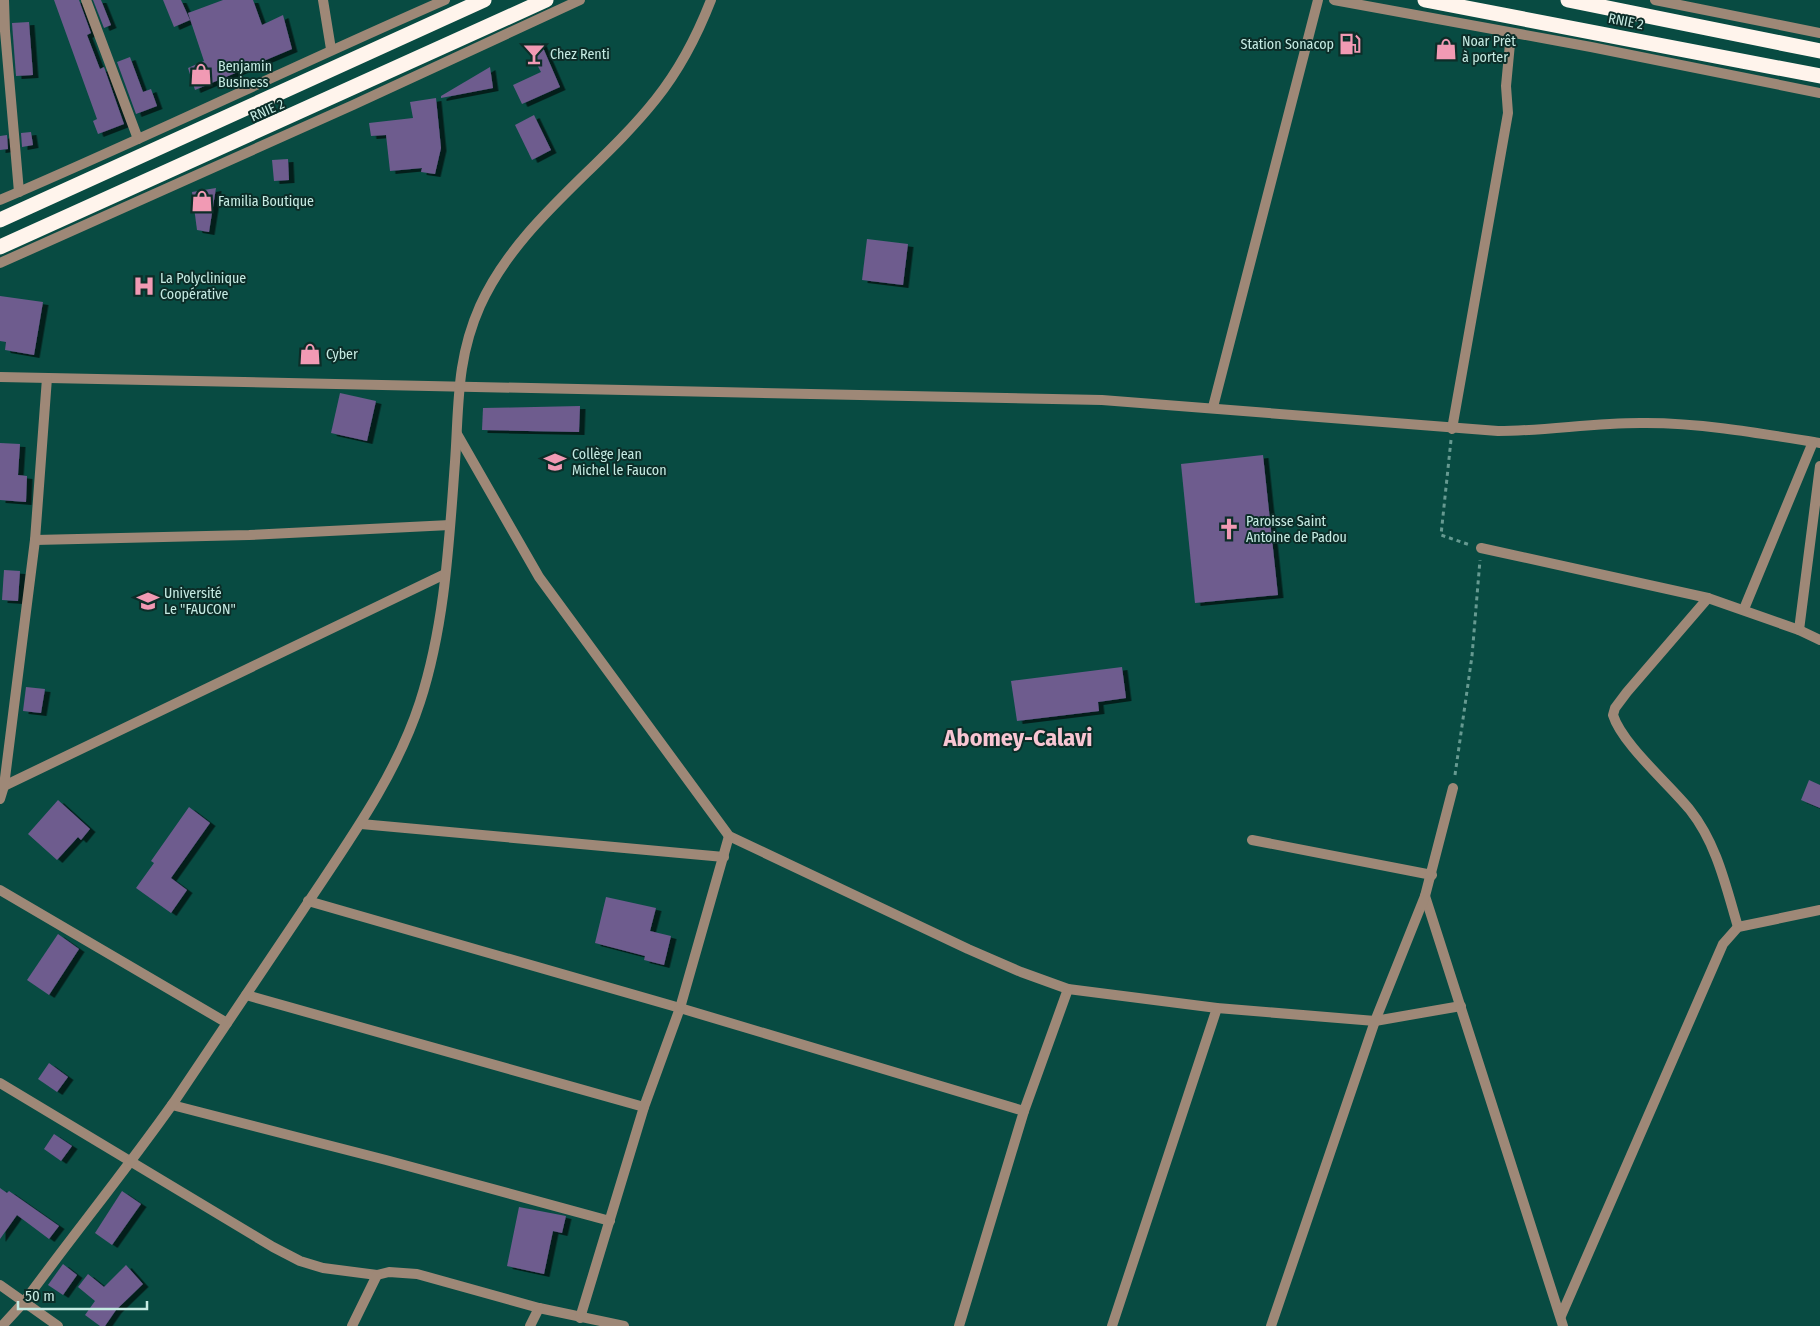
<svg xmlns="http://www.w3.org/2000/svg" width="1820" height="1326" font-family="'Fira Sans Condensed',sans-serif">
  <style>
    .building { fill: #6e5c8e; filter: url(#shadow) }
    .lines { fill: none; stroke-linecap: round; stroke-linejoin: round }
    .path { stroke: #669a91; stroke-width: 3; stroke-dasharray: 4 4; stroke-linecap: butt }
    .street { stroke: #9e8877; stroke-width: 10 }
    .highway { stroke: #fff4ec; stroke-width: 15 }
    .labels { text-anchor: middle; stroke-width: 4; stroke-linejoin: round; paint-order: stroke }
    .street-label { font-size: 14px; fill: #c6ebe3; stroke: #0c2d28 }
    .poi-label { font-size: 14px; fill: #c6ebe3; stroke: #0c2d28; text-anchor: start }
    .town-label { font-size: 24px; font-weight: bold; fill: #f8c6d3; stroke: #0c2d28 }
  </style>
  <defs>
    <filter id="shadow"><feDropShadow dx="5.5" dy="3" stdDeviation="0" flood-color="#0009"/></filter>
  </defs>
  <rect width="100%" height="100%" fill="#084b42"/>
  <g class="building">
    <polygon points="54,0 79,0 91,33 87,35 100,69 104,67 124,124 98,134 93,121 97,119"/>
    <polygon points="93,0 101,0 111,25 104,28"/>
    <polygon points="163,0 181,0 190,20 174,27"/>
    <polygon points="223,0 253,0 262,25 283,15 292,49 195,90 188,68 204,61 188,13"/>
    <polygon points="29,22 33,75 16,76 12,23"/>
    <polygon points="541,43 560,87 522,104 513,85 541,72 529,50"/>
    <polygon points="130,57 143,92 151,89 157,106 136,114 117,62"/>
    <polygon points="490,67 493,88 441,98 441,96"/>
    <polygon points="436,98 441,148 435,174 421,172 422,168 390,171 386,135 371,136 369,123 413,118 410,102"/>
    <polygon points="534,115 551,150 532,160 515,125"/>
    <polygon points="31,132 33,145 22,147 21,133"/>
    <polygon points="7,135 8,149 0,150 0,136"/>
    <polygon points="288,159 289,180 274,181 272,160"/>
    <polygon points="216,188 209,232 197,230 192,192"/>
    <polygon points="867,239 908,244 903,285 862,280"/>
    <polygon points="0,296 43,302 34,355 5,350 6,342 0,341"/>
    <polygon points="340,393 376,401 367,441 331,433"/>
    <polygon points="580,406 579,432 482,430 483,408"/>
    <polygon points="0,443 20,444 18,475 27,476 26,502 0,500"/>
    <polygon points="1263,455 1278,595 1195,603 1181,464"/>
    <polygon points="4,570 20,571 18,601 2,600"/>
    <polygon points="1122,667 1126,698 1098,702 1099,711 1017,721 1011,681"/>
    <polygon points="26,687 45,689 41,713 23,711"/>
    <polygon points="1809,780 1820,785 1820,808 1801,800"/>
    <polygon points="58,800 90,829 81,840 78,837 57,860 28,834"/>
    <polygon points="189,807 210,823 171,878 187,890 171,913 136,888 154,863 151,861"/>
    <polygon points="606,897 656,908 650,931 671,936 664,965 644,960 645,956 595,943"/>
    <polygon points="58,934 79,949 49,995 27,980"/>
    <polygon points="49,1063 68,1077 57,1092 38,1079"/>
    <polygon points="54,1134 72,1146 61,1161 44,1149"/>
    <polygon points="0,1188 7,1193 9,1191 59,1226 49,1239 17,1215 0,1239"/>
    <polygon points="122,1191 141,1204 112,1245 95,1233"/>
    <polygon points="519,1207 566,1216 562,1233 553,1231 544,1274 507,1266"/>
    <polygon points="63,1264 77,1275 63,1295 48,1285"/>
    <polygon points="126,1265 143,1284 116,1310 105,1326 100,1326 85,1315 95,1301 78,1287 88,1274 104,1287"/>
  </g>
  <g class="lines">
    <g class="path">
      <polyline points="1451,440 1441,535 1470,545"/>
      <polyline points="1455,775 1472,656 1480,560"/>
    </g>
    <g class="street">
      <polyline points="4,0 5,31 19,192"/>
      <polyline points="86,0 138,139"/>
      <polyline points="323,0 331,49"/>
      <polyline points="1334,0 1591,47 1820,93"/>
      <polyline points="1655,0 1820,33"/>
      <path d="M 0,200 C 150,136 296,65 445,0"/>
      <polyline points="0,263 353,105 580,0"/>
      <path d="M 0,377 L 1102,400 L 1498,431 C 1548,431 1597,422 1646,423 C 1703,423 1764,434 1820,443"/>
      <polyline points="1213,407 1318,0"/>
      <polyline points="1452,429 1508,113 1506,86 1511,33"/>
      <polyline points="457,434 539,577 729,836 968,949 1021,972 1068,989 1217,1008 1375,1021 1461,1006"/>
      <polyline points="35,540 249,535 450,525"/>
      <polyline points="1481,548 1708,598 1799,630 1820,640"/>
      <path d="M 1708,598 L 1627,692 L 1615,708 L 1613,715 C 1622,744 1670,785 1690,810 C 1717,844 1726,887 1738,927"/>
      <polyline points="1744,609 1813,442"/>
      <polyline points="1799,630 1820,466"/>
      <polyline points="4,786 445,574"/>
      <polyline points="0,799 4,786 35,540 47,378"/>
      <polyline points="361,824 724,857"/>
      <polyline points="1252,840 1432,875"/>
      <polyline points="0,890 227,1023"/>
      <polyline points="1425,896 1563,1326"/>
      <polyline points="308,901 680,1008 1024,1111"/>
      <polyline points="246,995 644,1107"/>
      <polyline points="0,1083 273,1247 300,1261 323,1268 377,1275 389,1272 417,1274 539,1308 624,1326"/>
      <polyline points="172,1105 386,1160 610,1221"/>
      <polyline points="0,1285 58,1326"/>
      <polyline points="1561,1316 1723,944 1738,927 1820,910"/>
      <polyline points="580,1318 644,1107 680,1008 729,836"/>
      <path d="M 2,1326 L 24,1302 C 73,1235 126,1170 174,1102 C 217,1039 259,976 301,913 C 345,846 395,779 420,702 C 445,625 449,542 455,462 C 459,406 456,360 480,306 C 518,222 600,170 656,99 C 680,69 697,36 711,0"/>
      <polyline points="352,1326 377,1275"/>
      <polyline points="530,1326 539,1308"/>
      <polyline points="959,1326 1024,1111 1068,989"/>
      <polyline points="1112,1326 1217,1008"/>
      <polyline points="1271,1326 1375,1021 1425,896 1453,788"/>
    </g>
    <g class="highway">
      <polyline points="1425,0 1820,76"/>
      <polyline points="1568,0 1820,51"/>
      <polyline points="0,220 484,0"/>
      <polyline points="0,247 546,0"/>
    </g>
  </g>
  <defs>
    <g id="fuel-bare" transform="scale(1.725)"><path d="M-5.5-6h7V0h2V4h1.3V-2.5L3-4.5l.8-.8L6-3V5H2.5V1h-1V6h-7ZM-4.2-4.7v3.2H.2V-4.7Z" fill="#f19ab4" stroke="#0c2d28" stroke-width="2.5" paint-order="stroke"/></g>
    <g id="shop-bare" transform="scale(1.725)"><path d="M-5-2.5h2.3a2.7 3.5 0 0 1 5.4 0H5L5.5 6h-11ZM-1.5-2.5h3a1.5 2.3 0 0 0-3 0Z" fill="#f19ab4" stroke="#0c2d28" stroke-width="2.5" paint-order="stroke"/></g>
    <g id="bar-bare" transform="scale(1.725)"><path d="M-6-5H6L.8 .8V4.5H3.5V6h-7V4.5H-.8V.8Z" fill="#f19ab4" stroke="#0c2d28" stroke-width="2.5" paint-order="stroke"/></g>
    <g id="hospital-bare" transform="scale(1.725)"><path d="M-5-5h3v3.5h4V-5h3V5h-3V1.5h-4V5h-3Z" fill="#f19ab4" stroke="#0c2d28" stroke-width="2.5" paint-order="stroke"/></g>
    <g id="school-bare" transform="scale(1.725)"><path d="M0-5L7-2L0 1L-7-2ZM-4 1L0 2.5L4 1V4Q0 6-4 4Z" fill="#f19ab4" stroke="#0c2d28" stroke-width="2.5" paint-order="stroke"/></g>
    <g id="church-bare" transform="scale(1.725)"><path d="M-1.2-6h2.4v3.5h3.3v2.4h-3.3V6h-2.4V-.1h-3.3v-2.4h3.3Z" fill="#f19ab4" stroke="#0c2d28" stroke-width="2.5" paint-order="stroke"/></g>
    <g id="university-bare" transform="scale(1.725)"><path d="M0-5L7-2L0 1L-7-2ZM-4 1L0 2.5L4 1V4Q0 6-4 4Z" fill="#f19ab4" stroke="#0c2d28" stroke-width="2.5" paint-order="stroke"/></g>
  </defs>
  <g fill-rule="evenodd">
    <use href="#fuel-bare" x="1350" y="44"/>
    <use href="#shop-bare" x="1446" y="49"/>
    <use href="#bar-bare" x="534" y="54"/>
    <use href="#shop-bare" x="201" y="74"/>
    <use href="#shop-bare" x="202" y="201"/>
    <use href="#hospital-bare" x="144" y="286"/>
    <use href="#shop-bare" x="310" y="354"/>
    <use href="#school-bare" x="555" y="462"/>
    <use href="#church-bare" x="1229" y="529"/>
    <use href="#university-bare" x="148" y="601"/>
  </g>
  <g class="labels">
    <g class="street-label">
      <text transform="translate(1626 21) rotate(11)" y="5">RNIE 2</text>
      <text transform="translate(267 110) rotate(-24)" y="5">RNIE 2</text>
    </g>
    <g class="poi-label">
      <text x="1462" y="46">Noar Prêt<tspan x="1462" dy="16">à porter</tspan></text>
      <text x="1334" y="49" text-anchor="end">Station Sonacop</text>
      <text x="550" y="59">Chez Renti</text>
      <text x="218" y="71">Benjamin<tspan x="218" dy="16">Business</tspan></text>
      <text x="218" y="206">Familia Boutique</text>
      <text x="160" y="283">La Polyclinique<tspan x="160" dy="16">Coopérative</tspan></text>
      <text x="326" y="359">Cyber</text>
      <text x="572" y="459">Collège Jean<tspan x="572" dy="16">Michel le Faucon</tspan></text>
      <text x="1246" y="526">Paroisse Saint<tspan x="1246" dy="16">Antoine de Padou</tspan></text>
      <text x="164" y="598">Université<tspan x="164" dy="16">Le "FAUCON"</tspan></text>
    </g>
    <g class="town-label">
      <text x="1018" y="746">Abomey-Calavi</text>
    </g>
  </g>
  <path d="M18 1301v8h129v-8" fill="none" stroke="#c6ebe3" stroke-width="2.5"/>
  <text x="25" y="1301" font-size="15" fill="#c6ebe3" stroke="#0c2d28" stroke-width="4" paint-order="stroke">50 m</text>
</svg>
